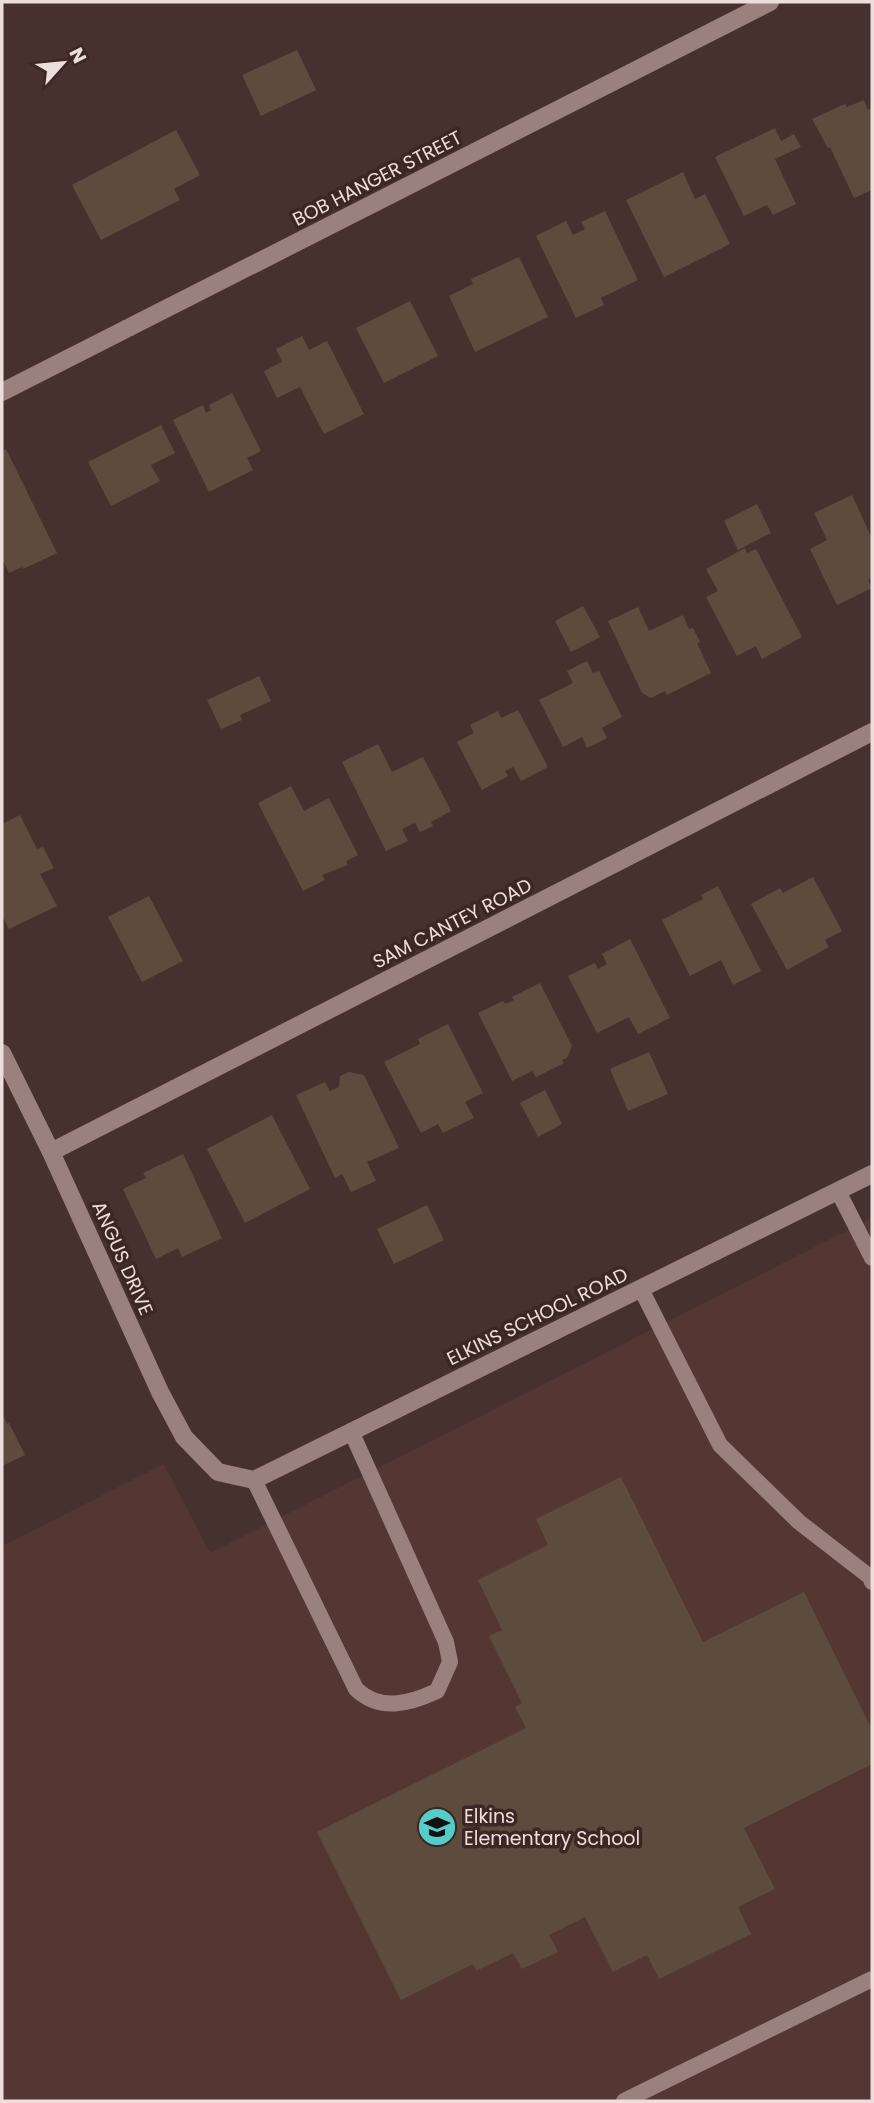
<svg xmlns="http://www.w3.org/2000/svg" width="874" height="2103" font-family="Poppins,sans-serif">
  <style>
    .built { fill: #543732 }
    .building { fill: #5d4c3e }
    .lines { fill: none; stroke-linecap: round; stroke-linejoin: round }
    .lane { stroke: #9a817d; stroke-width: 16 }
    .street { stroke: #9a817d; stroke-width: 18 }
    .secondary { stroke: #9a817d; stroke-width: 18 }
    .labels { text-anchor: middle; stroke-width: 7; stroke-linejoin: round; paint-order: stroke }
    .street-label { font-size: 19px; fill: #eddedc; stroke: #3c2724 }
    .poi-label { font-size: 19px; fill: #eddedc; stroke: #3c2724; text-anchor: start }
  </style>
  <rect width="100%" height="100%" fill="#47312e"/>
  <polygon class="built" points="872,1218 872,2101 2,2101 2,1546 164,1464 210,1553"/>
  <g class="building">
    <polygon points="297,50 316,90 261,116 242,75"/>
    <polygon points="864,100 868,110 872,108 872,190 854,198 830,147 828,148 812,119 845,104 847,107"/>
    <polygon points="775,128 781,141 794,134 801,147 775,159 796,204 773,215 767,205 744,216 715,157"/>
    <polygon points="176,130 200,175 174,189 180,200 101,240 72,185"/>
    <polygon points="683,172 695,199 705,194 730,244 664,277 626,200"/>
    <polygon points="605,211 638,280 601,298 604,305 576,318 536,236 566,221 573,235 585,229 581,222"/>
    <polygon points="519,257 548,317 475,352 449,296 473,284 471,279"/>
    <polygon points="410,301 438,356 384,383 356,328"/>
    <polygon points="302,336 309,350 327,341 364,414 324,434 300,387 277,398 264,371 282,362 276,349"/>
    <polygon points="232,393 261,451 247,458 253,470 209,492 173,420 203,405 206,413 211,410 209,405"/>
    <polygon points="161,425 175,453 151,465 160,481 111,506 88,462"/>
    <polygon points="6,449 57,553 23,569 22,567 9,573 2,558 2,451"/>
    <polygon points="852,495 872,539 872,577 868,580 872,588 837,605 810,549 827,540 814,513"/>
    <polygon points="757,504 771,533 738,550 724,521"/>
    <polygon points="745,548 747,553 756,549 802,637 762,659 756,646 737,656 706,597 718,591 706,569"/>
    <polygon points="583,606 600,637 571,652 555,621"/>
    <polygon points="638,607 649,631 683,615 689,629 693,628 700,642 697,643 711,673 667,695 665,691 651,698 642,693 608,621"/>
    <polygon points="587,661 593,673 599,671 622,717 602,728 607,738 587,748 582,737 563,747 539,700 573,683 567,671"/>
    <polygon points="259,676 271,701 240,715 242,720 221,729 207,700"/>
    <polygon points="518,710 548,767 521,781 513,767 505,771 508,776 482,790 457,742 474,733 470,725 498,711 501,718"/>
    <polygon points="378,744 392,772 423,757 451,811 431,822 433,826 420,832 415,823 402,829 408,841 386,851 342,762"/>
    <polygon points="291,786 304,811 329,798 358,855 346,861 348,865 322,875 325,880 303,891 258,803"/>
    <polygon points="20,815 37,849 43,847 54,868 40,874 57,906 9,929 2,915 2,824"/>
    <polygon points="813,877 842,931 825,940 829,947 787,970 751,904 780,888 783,893"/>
    <polygon points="718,886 761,971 733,985 721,960 690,976 662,920 703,899 701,895"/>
    <polygon points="149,896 183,961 142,982 108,917"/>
    <polygon points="630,939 670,1018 638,1034 629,1017 597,1033 568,976 595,963 598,969 607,964 602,954"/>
    <polygon points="540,983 572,1046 567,1058 562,1060 564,1063 536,1077 532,1071 512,1081 478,1013 503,1001 505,1004 514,1000 512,997"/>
    <polygon points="448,1024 483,1093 465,1102 474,1118 443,1133 438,1124 421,1133 384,1062 420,1044 418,1039"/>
    <polygon points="649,1052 668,1094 628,1111 610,1069"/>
    <polygon points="349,1072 364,1075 399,1148 367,1162 376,1181 351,1192 342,1174 335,1178 296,1095 325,1082 330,1091 339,1087 340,1076"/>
    <polygon points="545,1090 562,1124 538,1137 520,1103"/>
    <polygon points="272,1115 310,1189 245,1223 207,1149"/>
    <polygon points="183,1154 222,1238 182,1257 178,1248 156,1259 123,1189 146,1178 143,1173"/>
    <polygon points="427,1205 444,1240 394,1264 377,1229"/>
    <polygon points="2,1413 7,1424 9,1423 25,1455 2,1466"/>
    <polygon points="621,1477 703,1642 804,1592 872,1730 872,1764 744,1828 775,1889 738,1907 751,1934 659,1979 647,1955 613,1972 585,1917 549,1935 558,1952 522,1969 513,1953 476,1971 473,1964 401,2000 317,1832 526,1728 515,1707 522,1703 489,1636 502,1630 478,1580 548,1545 536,1519"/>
  </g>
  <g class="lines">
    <g class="lane">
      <polyline points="838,1191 872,1258"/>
      <polyline points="641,1289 720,1445 799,1522 870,1577 872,1582"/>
      <path d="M 254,1480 L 356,1689 C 380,1712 409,1704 437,1691 L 450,1662 L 446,1642 L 351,1431"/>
      <polyline points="624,2101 872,1979"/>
    </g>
    <g class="street">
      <polyline points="2,1053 51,1152 160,1392 184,1437 218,1472 254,1480 872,1174"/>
      <polyline points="51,1152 872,732"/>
    </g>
    <polyline class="secondary" points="2,392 770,2"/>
  </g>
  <defs>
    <g id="school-disc" transform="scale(2.0125)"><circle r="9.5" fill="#54cdc8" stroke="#3c2724"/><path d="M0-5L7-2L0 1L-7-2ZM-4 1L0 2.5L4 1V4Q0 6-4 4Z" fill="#111"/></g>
  </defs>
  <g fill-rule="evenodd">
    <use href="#school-disc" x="437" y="1827"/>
  </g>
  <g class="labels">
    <g class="street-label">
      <text transform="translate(377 178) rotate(-27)" y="7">BOB HANGER STREET</text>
      <text transform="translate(452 923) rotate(-27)" y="7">SAM CANTEY ROAD</text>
      <text transform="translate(123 1258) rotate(66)" y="7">ANGUS DRIVE</text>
      <text transform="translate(537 1316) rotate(-26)" y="7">ELKINS SCHOOL ROAD</text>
    </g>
    <g class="poi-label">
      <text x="464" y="1823">Elkins<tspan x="464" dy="22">Elementary School</tspan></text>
    </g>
  </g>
  <rect width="874" height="2103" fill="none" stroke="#eddedc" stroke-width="7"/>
  <g transform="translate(63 63) rotate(63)" stroke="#3c2724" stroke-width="5" paint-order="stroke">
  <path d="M0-5L12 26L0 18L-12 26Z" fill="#eddedc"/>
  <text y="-10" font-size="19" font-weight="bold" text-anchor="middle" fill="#eddedc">N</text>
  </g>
</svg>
